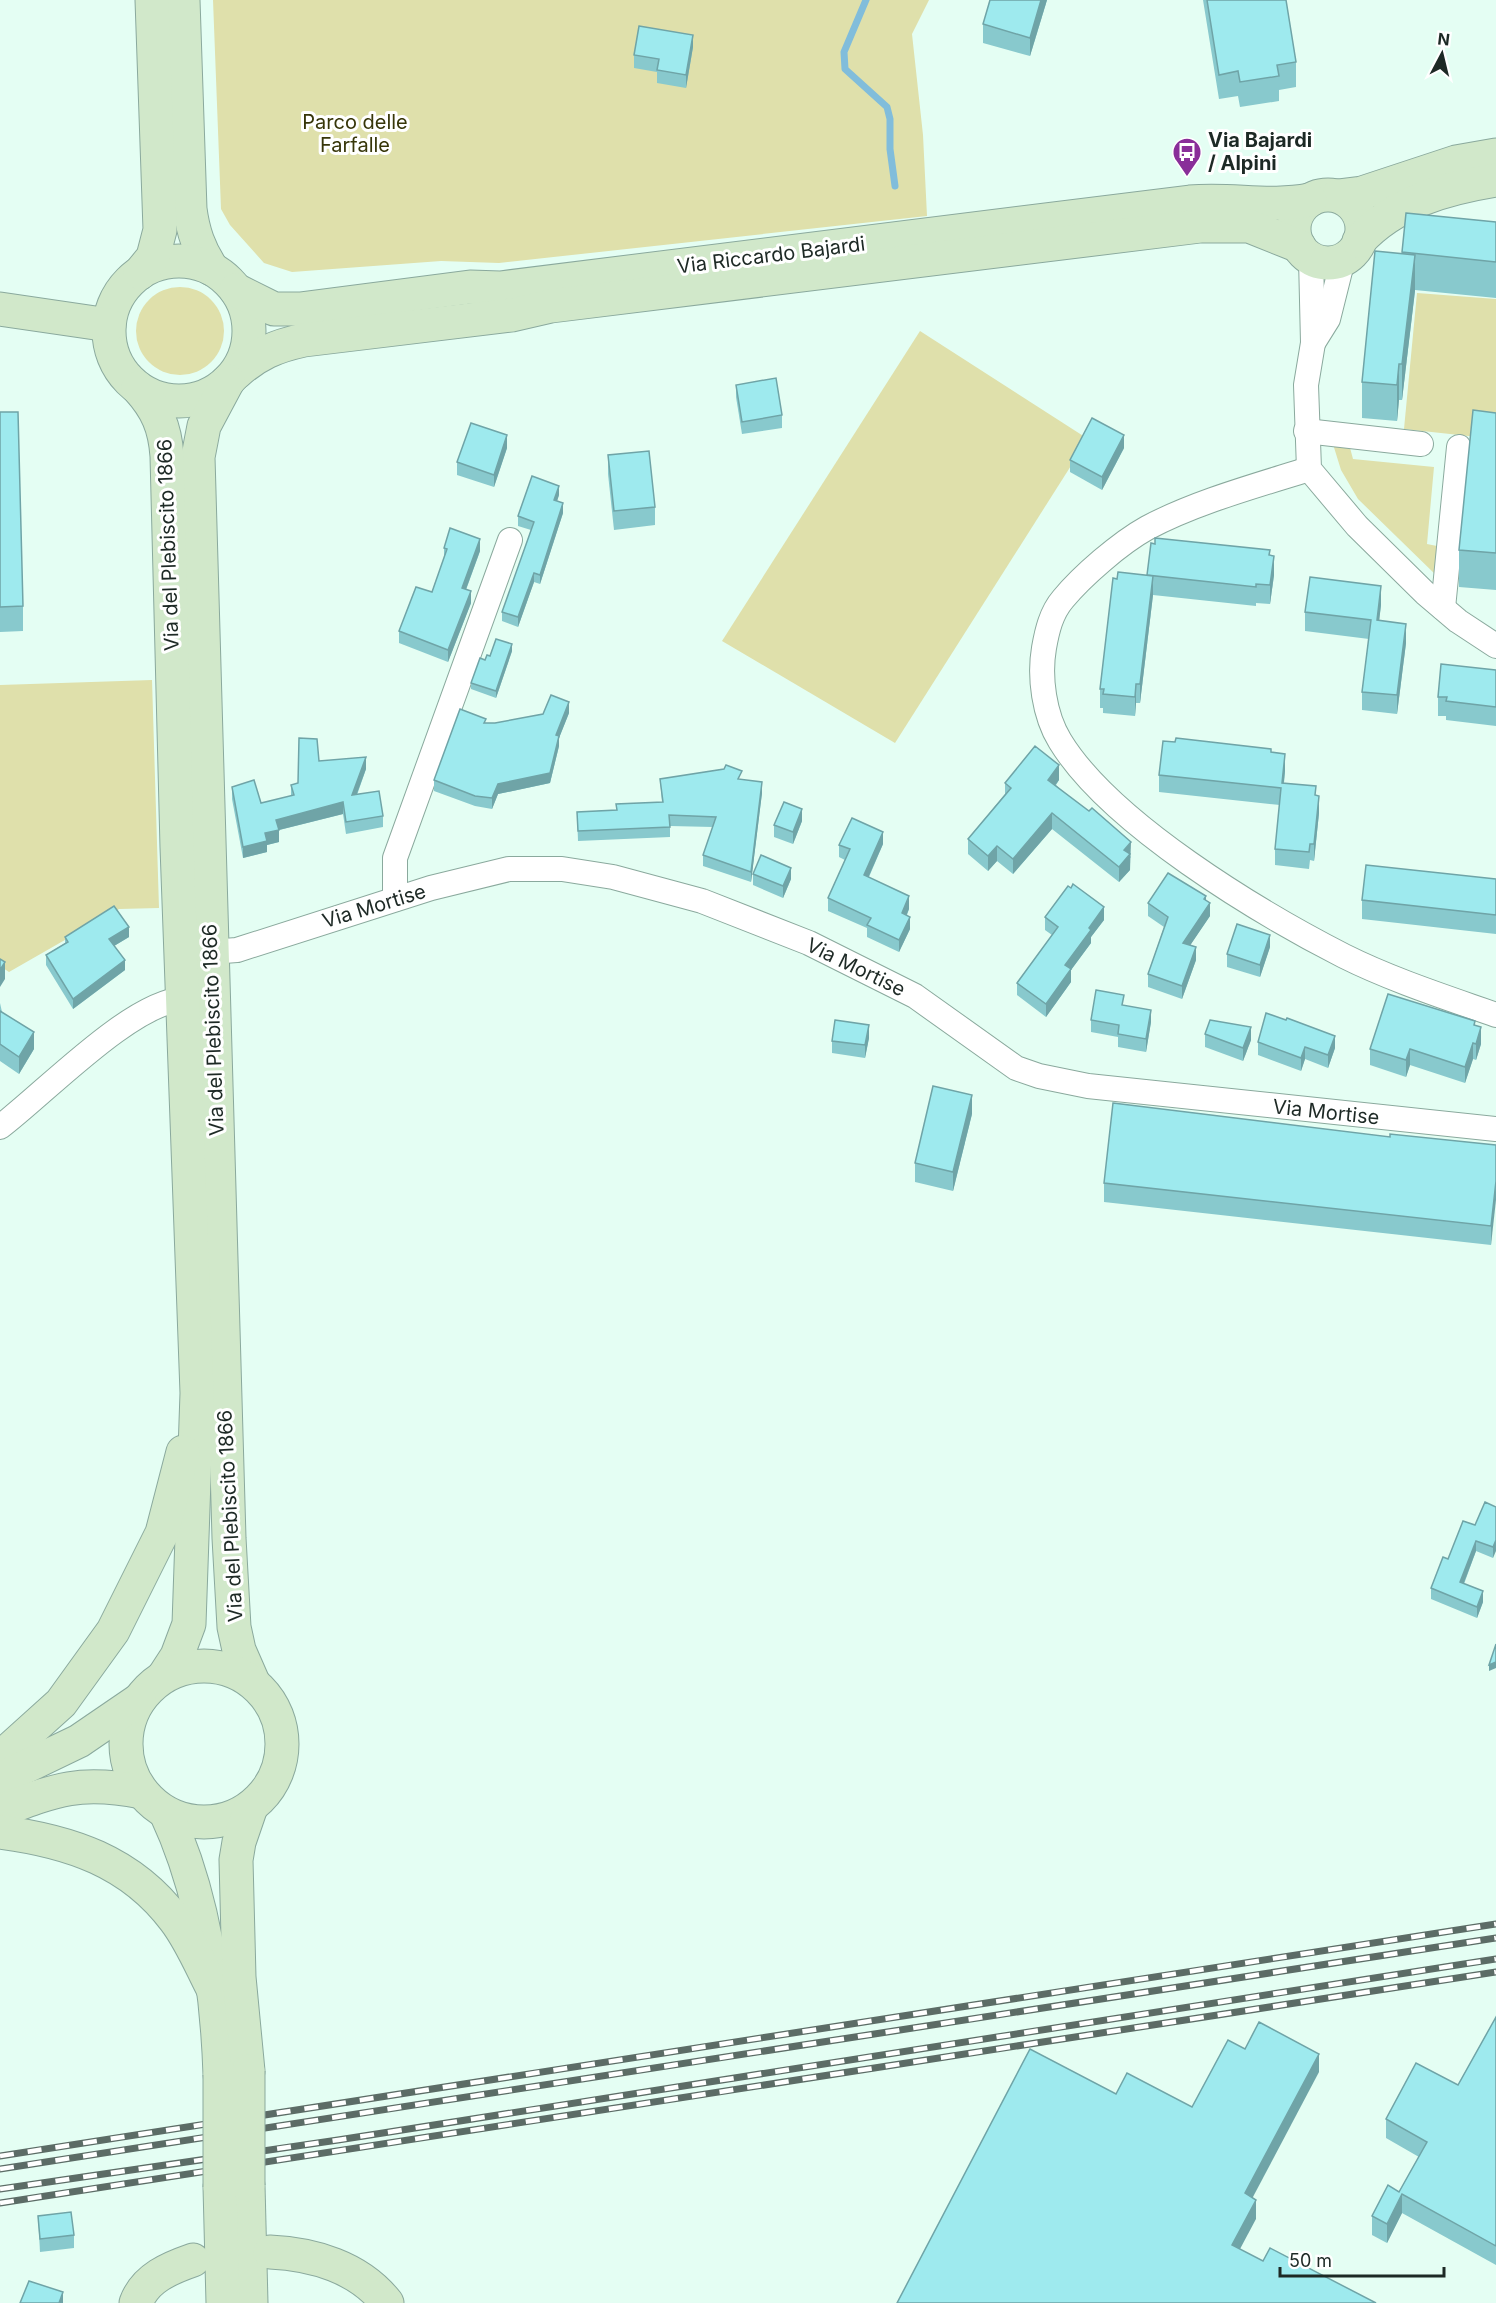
<svg xmlns="http://www.w3.org/2000/svg" width="1496" height="2303" font-family="Inter,sans-serif">
  <style>
    .green { fill: #dfe0ab }
    .lines { fill: none; stroke-linecap: round; stroke-linejoin: round }
    .stream { stroke: #81bddb; stroke-width: 7 }
    .street-casing { stroke: #8aa99d; stroke-width: 26 }
    .secondary-casing { stroke: #8aa99d; stroke-width: 35 }
    .street { stroke: #fff; stroke-width: 24 }
    .secondary { stroke: #d1e8ca; stroke-width: 33 }
    .rail-casing { stroke: #5c6c66; stroke-width: 7 }
    .rail { stroke: #fff; stroke-width: 4.5; stroke-dasharray: 14; stroke-linecap: butt }
    .secondary-bridge-casing { stroke: #8aa99d; stroke-width: 35; stroke-linecap: butt }
    .secondary-bridge { stroke: #d1e8ca; stroke-width: 33 }
    .wall { fill: #88c9cd }
    .shaded-wall { fill: #6fa4a7 }
    .building { fill: #9eeaee; stroke: #6fa4a7; stroke-width: 1.5 }
    .labels { text-anchor: middle; stroke-width: 6; stroke-linejoin: round; paint-order: stroke }
    .park-label { font-size: 20px; fill: #373609; stroke: #fff }
    .poi-label { font-size: 20px; font-weight: bold; fill: #1d2925; stroke: #fff; text-anchor: start }
    .street-label { font-size: 20px; fill: #1d2925; stroke: #fff }
  </style>
  <rect width="100%" height="100%" fill="#e4fef3"/>
  <g class="green">
    <polygon points="213,0 929,0 912,34 923,135 927,216 499,263 441,261 292,272 264,263 230,225 221,209"/>
    <circle cx="180" cy="331" r="44"/>
    <polygon points="1417,293 1496,299 1496,439 1404,429"/>
    <polygon points="920,331 1088,439 895,743 722,641"/>
    <polygon points="1332,441 1349,444 1353,459 1434,467 1427,544 1442,547 1438,577 1358,499 1341,470"/>
    <polygon points="152,680 159,908 119,909 9,972 0,966 0,685"/>
  </g>
  <g class="lines">
    <polyline class="stream" points="866,0 844,52 845,69 887,107 890,119 890,149 895,186"/>
    <g class="street-casing">
      <g id="street">
        <polyline points="1311,258 1313,343 1306,385 1309,469 1357,526 1425,593 1458,621 1496,646"/>
        <polyline points="1313,343 1328,319 1343,259"/>
        <polyline points="1306,431 1421,444"/>
        <path d="M 1309,469 C 1255,486 1196,502 1147,528 C 1120,543 1082,576 1063,599 C 1051,613 1047,631 1044,648 C 1039,677 1044,715 1060,741 C 1110,823 1258,912 1344,956 C 1392,980 1445,997 1496,1015"/>
        <polyline points="1443,608 1459,447"/>
        <polyline points="395,899 395,858 510,540"/>
        <polyline points="210,952 237,950 431,888 509,869 562,869 613,877 702,901 809,943 915,996 1016,1068 1039,1076 1088,1086 1496,1129"/>
        <path d="M 0,1127 C 45,1093 130,1003 183,999"/>
      </g>
    </g>
    <g class="secondary-casing">
      <g id="secondary">
        <path d="M 183,0 L 190,209 C 193,232 199,249 212,269"/>
        <circle cx="1328" cy="229" r="34"/>
        <polyline points="1338,196 1362,193 1456,162 1496,155"/>
        <path d="M 1359,241 C 1395,202 1446,188 1496,180"/>
        <circle cx="179" cy="331" r="70"/>
        <polyline points="140,273 153,257 160,230 152,0"/>
        <path d="M 236,290 L 274,309 L 300,309 L 470,287 L 500,288 L 1190,202 C 1231,198 1270,208 1310,200"/>
        <polyline points="0,309 109,325"/>
        <path d="M 236,373 C 257,354 276,346 304,340 L 512,315 L 551,306 L 1200,226 L 1249,226 L 1299,246"/>
        <polyline points="228,381 204,426 198,457 229,1538 234,1627 239,1650 253,1682"/>
        <path d="M 138,388 C 157,409 165,427 167,456 L 177,847 L 197,1393 L 189,1624 L 177,1656 L 164,1676"/>
        <circle cx="204" cy="1744" r="78"/>
        <polyline points="0,1758 61,1703 113,1631 162,1533 183,1452"/>
        <polyline points="0,1779 79,1741 139,1700"/>
        <path d="M 0,1811 C 57,1789 80,1780 142,1792"/>
        <path d="M 166,1813 C 204,1894 217,1986 220,2075"/>
        <path d="M 0,1832 C 69,1841 131,1861 175,1920 C 191,1941 201,1966 213,1989"/>
        <polyline points="248,2071 239,1977 236,1860 239,1842 251,1807"/>
        <polyline points="248,2185 251,2303"/>
        <polyline points="220,2187 223,2303"/>
        <path d="M 270,2252 C 313,2254 359,2267 387,2303"/>
        <path d="M 136,2303 C 145,2278 170,2268 193,2260"/>
      </g>
    </g>
    <use href="#street" class="street"/>
    <use href="#secondary" class="secondary"/>
    <g class="rail-casing">
      <g id="rail">
        <polyline points="0,2156 1496,1924"/>
        <polyline points="0,2169 1496,1938"/>
        <polyline points="0,2189 338,2140 1496,1959"/>
        <polyline points="0,2203 1496,1972"/>
      </g>
    </g>
    <use href="#rail" class="rail"/>
    <g class="secondary-bridge-casing">
      <g id="secondary-bridge">
        <polyline points="248,2071 248,2185"/>
        <polyline points="220,2075 220,2187"/>
      </g>
    </g>
    <use href="#secondary-bridge" class="secondary-bridge"/>
  </g>
  <g class="wall">
    <polygon points="990,0 1047,0 1030,56 983,43 983,24"/>
    <polygon points="1203,0 1286,0 1296,62 1296,87 1279,90 1279,101 1240,107 1238,96 1219,99"/>
    <polygon points="693,47 686,88 657,83 657,72 634,68 634,55"/>
    <polygon points="1406,213 1496,222 1496,298 1415,290 1402,400 1399,400 1397,421 1362,418 1362,382 1402,253"/>
    <polygon points="736,385 782,415 782,428 742,434 736,397"/>
    <polygon points="0,412 23,606 23,631 0,632"/>
    <polygon points="1496,413 1496,590 1459,587 1459,550"/>
    <polygon points="507,448 494,487 457,475 457,462"/>
    <polygon points="1124,448 1102,490 1070,472 1070,460"/>
    <polygon points="608,455 655,507 655,525 614,530 608,474"/>
    <polygon points="559,495 557,501 563,513 540,584 534,582 518,627 502,621 502,612 531,530 518,526 518,516"/>
    <polygon points="444,548 480,551 466,590 471,603 448,662 399,643 399,631 432,592 444,558"/>
    <polygon points="1270,555 1274,575 1270,604 1256,603 1256,606 1153,595 1140,703 1136,703 1135,716 1103,713 1103,708 1100,708 1100,689 1117,579 1147,575"/>
    <polygon points="1381,605 1379,620 1406,643 1397,714 1362,710 1362,692 1369,639 1305,631 1305,612"/>
    <polygon points="512,651 496,698 471,689 471,683 485,660 490,656"/>
    <polygon points="1496,670 1496,726 1446,720 1446,716 1438,716 1438,697"/>
    <polygon points="569,713 559,738 559,746 550,783 498,794 492,809 475,806 434,791 434,780 486,723 495,723"/>
    <polygon points="1271,752 1285,771 1284,783 1316,796 1319,813 1314,861 1310,860 1309,869 1275,865 1275,849 1280,805 1159,792 1159,775"/>
    <polygon points="319,761 366,769 357,795 383,816 383,827 346,834 343,814 279,830 279,842 267,845 267,852 243,858 232,799 232,787 261,803 291,796 291,785 298,783"/>
    <polygon points="660,779 742,780 762,793 751,882 703,866 703,855 713,827 670,826 670,837 578,841 577,812 616,810 662,802"/>
    <polygon points="1059,780 1056,785 1131,857 1130,858 1130,870 1119,882 1052,829 1013,874 997,861 988,871 968,854 968,839 1005,794 1005,783"/>
    <polygon points="802,821 793,844 774,837 774,825"/>
    <polygon points="883,844 869,877 909,909 907,915 910,929 899,952 867,937 867,928 828,911 828,898 845,860 839,857 839,845"/>
    <polygon points="753,874 791,879 783,898 753,885"/>
    <polygon points="1496,879 1496,934 1362,919 1362,900"/>
    <polygon points="1206,900 1210,916 1190,945 1196,960 1182,999 1148,987 1148,974 1164,927 1148,916 1148,903"/>
    <polygon points="1045,917 1104,920 1091,937 1091,943 1071,970 1071,982 1046,1017 1017,995 1017,983 1052,935 1045,930"/>
    <polygon points="65,937 129,937 114,946 125,970 73,1009 46,965 46,955 65,943"/>
    <polygon points="1270,947 1260,977 1227,967 1227,954"/>
    <polygon points="0,1003 2,1012 34,1049 19,1074 0,1061"/>
    <polygon points="1124,1005 1151,1022 1146,1052 1118,1047 1118,1037 1091,1032 1091,1020"/>
    <polygon points="1286,1020 1335,1048 1328,1068 1305,1059 1301,1071 1258,1055 1258,1042"/>
    <polygon points="1475,1025 1481,1044 1476,1060 1473,1059 1465,1083 1410,1065 1406,1077 1370,1065 1370,1049"/>
    <polygon points="1205,1034 1251,1040 1243,1061 1205,1047"/>
    <polygon points="869,1038 865,1058 832,1053 832,1041"/>
    <polygon points="972,1114 953,1191 915,1182 915,1163"/>
    <polygon points="1390,1137 1496,1145 1491,1245 1104,1202 1104,1183"/>
    <polygon points="1496,1507 1493,1558 1476,1551 1464,1584 1483,1602 1477,1618 1431,1599 1431,1588 1448,1559 1475,1525"/>
    <polygon points="1496,2017 1496,2265 1402,2213 1387,2243 1372,2235 1372,2216 1399,2192 1419,2157 1386,2138 1386,2119 1458,2085"/>
    <polygon points="38,2216 74,2235 74,2248 40,2252"/>
  </g>
  <g class="shaded-wall">
    <polygon points="1041,0 1047,0 1030,56 1030,38"/>
    <polygon points="693,35 693,47 686,88 686,75"/>
    <polygon points="1415,255 1415,291 1402,400 1402,364"/>
    <polygon points="1399,364 1399,400 1397,421 1397,385"/>
    <polygon points="507,435 507,448 494,487 494,475"/>
    <polygon points="1124,435 1124,448 1102,490 1102,477"/>
    <polygon points="559,486 559,495 554,510 554,500"/>
    <polygon points="563,503 563,513 540,584 540,575"/>
    <polygon points="480,539 480,551 462,600 462,588"/>
    <polygon points="1274,556 1274,575 1270,604 1270,585"/>
    <polygon points="534,573 534,582 518,627 518,617"/>
    <polygon points="1153,576 1153,595 1140,703 1140,684"/>
    <polygon points="1381,586 1381,605 1377,639 1377,620"/>
    <polygon points="471,591 471,603 448,662 448,650"/>
    <polygon points="1406,624 1406,643 1397,714 1397,695"/>
    <polygon points="512,644 512,651 496,698 496,691"/>
    <polygon points="1136,684 1136,703 1135,716 1135,697"/>
    <polygon points="569,702 569,713 559,738 559,746 550,783 498,794 492,809 492,798 498,784 556,735"/>
    <polygon points="1285,754 1285,771 1282,799 1282,783"/>
    <polygon points="366,757 366,769 352,807 352,795"/>
    <polygon points="1059,765 1059,780 1048,795 1048,780"/>
    <polygon points="762,782 762,793 751,882 751,872"/>
    <polygon points="1319,796 1319,813 1314,861 1314,844"/>
    <polygon points="343,802 343,814 279,830 279,842 267,845 267,852 243,858 243,847 265,833 276,820"/>
    <polygon points="802,809 802,821 793,844 793,832"/>
    <polygon points="1052,813 1052,829 1013,874 1013,859"/>
    <polygon points="883,832 883,844 864,887 864,875"/>
    <polygon points="1131,842 1130,870 1119,882 1119,867 1124,850"/>
    <polygon points="997,846 997,861 988,871 988,856"/>
    <polygon points="791,868 791,879 783,898 783,886"/>
    <polygon points="909,896 909,909 902,925 902,913"/>
    <polygon points="1206,896 1206,909 1210,903 1210,916 1183,956 1183,943"/>
    <polygon points="1104,907 1104,920 1091,937 1091,943 1071,970 1071,982 1046,1017 1046,1004 1065,965 1089,928"/>
    <polygon points="910,917 910,929 899,952 899,940"/>
    <polygon points="129,927 129,937 109,949 109,939"/>
    <polygon points="1270,935 1270,947 1260,977 1260,965"/>
    <polygon points="1196,947 1196,960 1182,999 1182,986"/>
    <polygon points="125,960 125,970 73,1009 73,999"/>
    <polygon points="5,962 5,979 0,987 0,970"/>
    <polygon points="1151,1010 1151,1022 1146,1052 1146,1039"/>
    <polygon points="869,1025 869,1038 865,1058 865,1045"/>
    <polygon points="1251,1027 1251,1040 1243,1061 1243,1048"/>
    <polygon points="1481,1027 1481,1044 1476,1060 1476,1044"/>
    <polygon points="34,1032 34,1049 19,1074 19,1057"/>
    <polygon points="1335,1036 1335,1048 1328,1068 1328,1055"/>
    <polygon points="1473,1043 1473,1059 1465,1083 1465,1067"/>
    <polygon points="1305,1047 1305,1059 1301,1071 1301,1058"/>
    <polygon points="1410,1049 1410,1065 1406,1077 1406,1060"/>
    <polygon points="972,1095 972,1114 953,1191 953,1172"/>
    <polygon points="1496,1181 1496,1200 1491,1245 1491,1226"/>
    <polygon points="1496,1540 1496,1551 1493,1558 1493,1547"/>
    <polygon points="1476,1541 1476,1551 1460,1593 1460,1582"/>
    <polygon points="1483,1591 1483,1602 1477,1618 1477,1607"/>
    <polygon points="1496,1662 1496,1668 1489,1671 1489,1665"/>
    <polygon points="1319,2054 1319,2072 1245,2212 1245,2193"/>
    <polygon points="1402,2194 1402,2213 1387,2243 1387,2224"/>
    <polygon points="1256,2200 1256,2219 1232,2264 1232,2245"/>
    <polygon points="63,2292 63,2303 59,2303"/>
  </g>
  <g class="building">
    <polygon points="990,0 1041,0 1030,38 983,24"/>
    <polygon points="1207,0 1286,0 1296,62 1277,65 1279,76 1240,82 1238,71 1219,75"/>
    <polygon points="639,26 693,35 686,75 657,70 659,59 634,55"/>
    <polygon points="1406,213 1496,222 1496,262 1402,252"/>
    <polygon points="1375,251 1415,255 1402,364 1399,364 1397,385 1362,382"/>
    <polygon points="776,378 782,415 742,422 736,385"/>
    <polygon points="1473,410 1496,413 1496,553 1459,550"/>
    <polygon points="0,412 18,412 23,606 0,607"/>
    <polygon points="1092,418 1124,435 1102,477 1070,460"/>
    <polygon points="471,423 507,435 494,475 457,462"/>
    <polygon points="649,451 655,507 614,511 608,455"/>
    <polygon points="532,476 559,486 554,500 563,503 540,575 534,573 518,617 502,612 534,522 518,516"/>
    <polygon points="450,528 480,539 462,588 471,591 448,650 399,631 416,587 432,592 447,549 444,548"/>
    <polygon points="1155,538 1270,550 1269,555 1274,556 1270,585 1256,584 1256,587 1147,575 1151,543 1155,544"/>
    <polygon points="1118,572 1153,576 1140,684 1136,684 1135,697 1103,694 1104,689 1100,689 1113,578 1117,579"/>
    <polygon points="1310,577 1381,586 1377,620 1406,624 1397,695 1362,692 1371,620 1305,612"/>
    <polygon points="496,639 512,644 496,691 471,683 480,658 485,660 487,655 490,656"/>
    <polygon points="1441,664 1496,670 1496,707 1446,701 1447,697 1438,697"/>
    <polygon points="551,695 569,702 556,735 559,736 550,773 498,784 492,798 475,796 434,780 460,709 486,719 484,723 495,723 543,714"/>
    <polygon points="299,738 317,739 319,761 366,757 352,795 379,791 383,816 346,822 343,802 276,820 279,830 265,833 267,841 243,847 232,787 254,780 261,803 294,795 291,785 298,783"/>
    <polygon points="1176,738 1271,749 1271,752 1285,754 1282,783 1316,786 1315,795 1319,796 1314,844 1310,844 1309,852 1275,849 1281,788 1159,775 1163,741 1175,742"/>
    <polygon points="1035,746 1059,765 1048,780 1089,811 1092,808 1131,842 1124,850 1130,854 1119,867 1052,813 1013,859 997,846 988,856 968,839 1011,788 1005,783"/>
    <polygon points="726,765 742,771 738,779 762,782 751,872 703,855 716,817 669,815 670,827 578,831 577,812 617,810 616,804 663,802 660,779 724,769"/>
    <polygon points="784,802 802,809 793,832 774,825"/>
    <polygon points="852,818 883,832 864,875 909,896 902,913 910,917 899,940 867,925 871,918 828,898 850,849 839,845"/>
    <polygon points="761,855 791,868 783,886 753,874"/>
    <polygon points="1366,865 1496,879 1496,915 1362,900"/>
    <polygon points="1168,873 1206,896 1204,899 1210,903 1183,943 1196,947 1182,986 1148,974 1168,917 1148,903"/>
    <polygon points="1073,884 1104,907 1089,928 1091,930 1065,965 1071,969 1046,1004 1017,983 1058,927 1045,917 1068,886 1071,888"/>
    <polygon points="114,906 129,927 109,939 125,960 73,999 46,955 68,942 65,937"/>
    <polygon points="1237,924 1270,935 1260,965 1227,954"/>
    <polygon points="0,959 5,962 0,970"/>
    <polygon points="1096,990 1124,995 1122,1005 1151,1010 1146,1039 1118,1034 1119,1025 1091,1020"/>
    <polygon points="1388,994 1475,1021 1474,1025 1481,1027 1476,1044 1473,1043 1465,1067 1410,1049 1406,1060 1370,1049"/>
    <polygon points="0,1011 34,1032 19,1057 0,1044"/>
    <polygon points="1266,1013 1286,1020 1287,1018 1335,1036 1328,1055 1305,1047 1301,1058 1258,1042"/>
    <polygon points="835,1020 869,1025 865,1045 832,1041"/>
    <polygon points="1210,1020 1251,1027 1243,1048 1205,1034"/>
    <polygon points="933,1086 972,1095 953,1172 915,1163"/>
    <polygon points="1113,1103 1390,1137 1390,1134 1496,1145 1496,1181 1491,1226 1104,1183"/>
    <polygon points="1485,1502 1496,1507 1496,1540 1493,1547 1476,1541 1460,1582 1483,1591 1477,1607 1431,1588 1443,1557 1448,1559 1463,1521 1475,1525"/>
    <polygon points="1496,1644 1496,1662 1489,1665"/>
    <polygon points="1496,2017 1496,2246 1402,2194 1387,2224 1372,2216 1388,2185 1399,2192 1427,2142 1386,2119 1416,2063 1458,2085"/>
    <polygon points="1259,2022 1319,2054 1245,2193 1256,2200 1232,2245 1263,2261 1270,2248 1376,2303 897,2303 1030,2049 1116,2094 1127,2073 1192,2107 1228,2040 1245,2049"/>
    <polygon points="71,2212 74,2235 40,2239 38,2216"/>
    <polygon points="29,2281 63,2292 59,2303 20,2303"/>
  </g>
  <defs>
    <g id="bus-pin" transform="scale(1.5)"><path d="M0 17L-7.5 6A9.5 9.5 0 1 1 7.5 6Z" fill="#892e99" stroke="#fff"/><path d="M-5-6H5V4H4V6H2V4H-2V6H-4V4H-5ZM-3.5-4V0h7V-4ZM-3.5 1.2v1.5H-2V1.2ZM2 1.2v1.5H3.5V1.2Z" fill="#fff"/></g>
  </defs>
  <g fill-rule="evenodd">
    <use href="#bus-pin" x="1187" y="152"/>
  </g>
  <g class="labels">
    <g class="park-label">
      <text x="355" y="129">Parco delle<tspan x="355" dy="23">Farfalle</tspan></text>
    </g>
    <g class="poi-label">
      <text x="1208" y="147">Via Bajardi<tspan x="1208" dy="23">/ Alpini</tspan></text>
    </g>
    <g class="street-label">
      <text transform="translate(771 255) rotate(-7)" y="7">Via Riccardo Bajardi</text>
      <text transform="translate(168 545) rotate(-92)" y="7">Via del Plebiscito 1866</text>
      <text transform="translate(374 906) rotate(-17)" y="7">Via Mortise</text>
      <text transform="translate(856 967) rotate(26)" y="7">Via Mortise</text>
      <text transform="translate(213 1030) rotate(-92)" y="7">Via del Plebiscito 1866</text>
      <text transform="translate(1326 1112) rotate(6)" y="7">Via Mortise</text>
      <text transform="translate(230 1516) rotate(-93)" y="7">Via del Plebiscito 1866</text>
    </g>
  </g>
  <g transform="translate(1442 54) rotate(7)" stroke="#ffffff" stroke-width="4.5" paint-order="stroke">
  <path d="M0-4.5L10 22L0 15L-10 22Z" fill="#1d2925"/>
  <text y="-9" font-size="16" font-weight="bold" text-anchor="middle" fill="#1d2925">N</text>
  </g>
  <path d="M1280 2267v9h164v-9" fill="none" stroke="#1d2925" stroke-width="3"/>
  <text x="1289" y="2267" font-size="18" fill="#1d2925" stroke="#ffffff" stroke-width="4.5" paint-order="stroke">50 m</text>
</svg>
